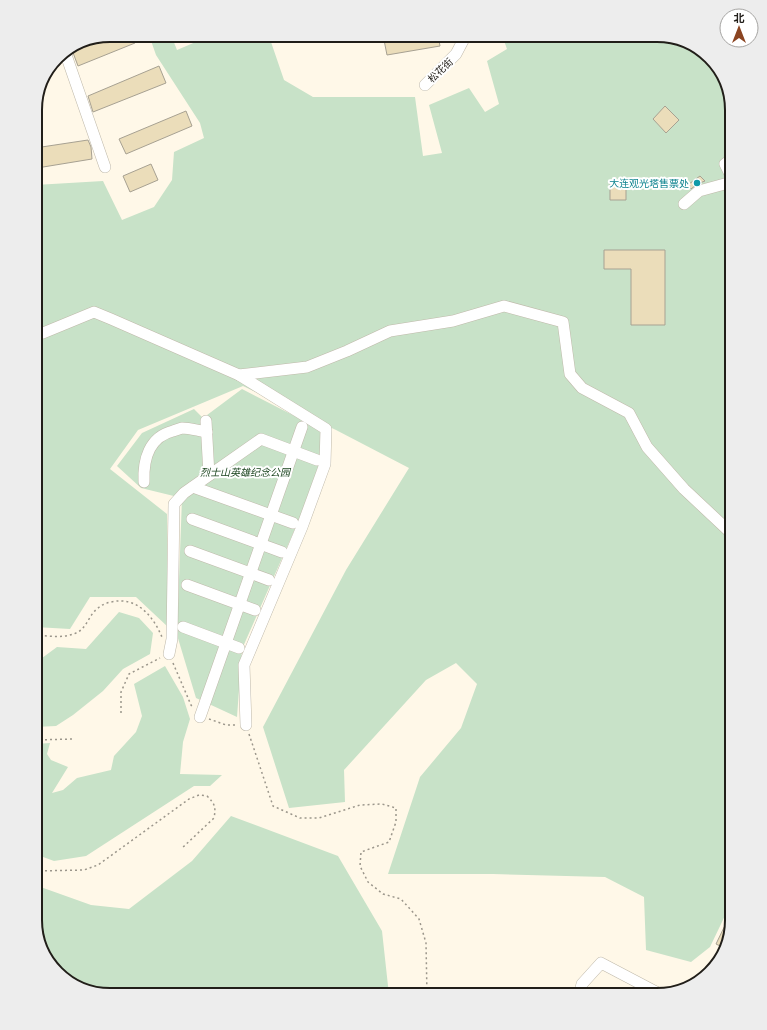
<svg xmlns="http://www.w3.org/2000/svg" width="767" height="1030" font-family="Georgia,'Noto Sans SC',serif">
  <style>
    .green { fill: #c8e2c8 }
    .building { fill: #ebddba; stroke: #a7a192 }
    .lines { fill: none; stroke-linecap: round; stroke-linejoin: round }
    .minor-casing { stroke: #bfb9aa; stroke-width: 12 }
    .path { stroke: #9b968b; stroke-width: 1.5; stroke-dasharray: 2 3; stroke-linecap: butt }
    .minor { stroke: #fff; stroke-width: 11 }
    .culture-dot { fill: #0f9aa8; stroke: #fff; stroke-width: 1.5 }
    .labels { text-anchor: middle; stroke-width: 4; stroke-linejoin: round; paint-order: stroke }
    .street-label { font-size: 10px; fill: #211e19; stroke: #fff }
    .culture-label { font-size: 10px; fill: #0d838f; stroke: #fff; text-anchor: end }
    .park-label { font-size: 10px; font-style: italic; fill: #1a441e; stroke: #fff }
    .rim { fill: none; stroke: #211e19; stroke-width: 2 }
  </style>
  <rect width="100%" height="100%" fill="#fff8e8"/>
  <g class="green">
    <polygon points="149,35 171,35 177,50 212,35 271,42 284,80 313,97 415,97 423,156 442,153 429,105 469,88 485,112 499,104 487,61 507,49 502,35 661,35 695,45 722,72 732,110 732,901 710,947 691,962 646,950 644,897 605,877 493,874 388,874 420,777 461,728 477,684 456,663 426,680 344,770 345,802 289,808 263,727 346,570 409,468 336,430 243,386 138,430 110,469 167,514 168,627 136,597 90,597 70,629 35,627 35,185 103,181 122,220 154,207 172,180 174,152 204,138 200,123 156,55"/>
    <polygon points="242,389 322,430 322,456 298,522 242,649 237,717 196,698 177,635 182,498 141,488 117,466 142,433 194,409 203,418"/>
    <polygon points="119,612 139,618 153,633 150,654 123,669 103,691 73,715 56,726 35,727 35,661 38,661 57,647 86,649"/>
    <polygon points="165,666 183,697 190,719 183,742 180,774 222,775 210,786 194,786 86,856 54,861 35,854 35,744 50,743 47,754 51,760 68,767 52,793 63,790 77,778 111,770 114,756 136,732 142,716 134,684"/>
    <polygon points="231,816 338,856 382,931 389,995 106,995 72,985 45,958 35,920 35,885 91,905 129,909 192,861"/>
  </g>
  <g class="building">
    <polygon points="110,35 131,35 135,43 78,66 72,50"/>
    <polygon points="383,35 438,35 440,46 387,55"/>
    <polygon points="159,66 166,83 93,112 88,96"/>
    <polygon points="665,106 679,120 666,133 653,119"/>
    <polygon points="186,111 192,126 126,154 119,139"/>
    <polygon points="88,140 91,147 92,159 37,168 35,148"/>
    <polygon points="151,164 158,180 130,192 123,176"/>
    <polygon points="700,176 705,181 697,184 691,189 689,184"/>
    <polygon points="626,180 626,200 610,200 610,181"/>
    <polygon points="604,250 665,250 665,325 631,325 631,269 604,269"/>
    <polygon points="729,917 732,918 732,920 724,948 716,944"/>
  </g>
  <g class="lines">
    <g class="minor-casing">
      <g id="minor">
        <polyline points="65,52 105,167"/>
        <polyline points="425,85 456,54 466,35"/>
        <polyline points="732,178 725,164 732,159"/>
        <polyline points="684,204 699,191 732,182"/>
        <polyline points="35,334 43,333 94,312 111,319 239,375 326,429 325,464 302,527 244,665 246,725"/>
        <polyline points="239,375 307,367 347,351 390,331 453,321 504,306 563,322 570,374 582,388 629,413 647,447 684,489 732,534"/>
        <polyline points="206,421 209,475"/>
        <path d="M 144,482 C 143,460 149,437 173,431 C 176,430 179,429 182,428 C 190,428 199,431 207,432"/>
        <polyline points="193,487 293,523"/>
        <polyline points="192,519 282,552"/>
        <polyline points="190,551 269,580"/>
        <polyline points="187,585 255,610"/>
        <polyline points="183,627 239,648"/>
        <polyline points="169,654 172,639 174,504 184,493 261,439 317,460"/>
        <polyline points="200,717 302,427"/>
        <polyline points="579,995 582,984 601,963 660,994 661,994"/>
      </g>
    </g>
    <g class="path">
      <path d="M 35,635 C 49,636 65,639 78,632 C 87,627 89,615 97,609 C 101,605 106,603 111,602 C 137,596 153,616 162,637"/>
      <polyline points="173,663 191,705 193,708"/>
      <polyline points="121,713 121,692 129,674 160,658"/>
      <polyline points="209,719 226,725 236,725"/>
      <polyline points="249,734 273,806 300,818 319,818 360,805 382,804 396,808 396,822 389,842 361,852 360,866 368,882 383,894 401,899 419,919 426,943 427,995"/>
      <polyline points="35,740 74,739"/>
      <path d="M 35,871 L 84,870 L 98,865 L 189,799 L 199,795 L 207,796 C 215,804 216,807 214,818 L 181,849"/>
    </g>
    <use href="#minor" class="minor"/>
  </g>
  <circle class="culture-dot" cx="697" cy="183" r="4"/>
  <g class="labels">
    <g class="street-label">
      <text transform="translate(440 70) rotate(-44)" y="4">松花街</text>
    </g>
    <g class="culture-label">
      <text x="689" y="187">大连观光塔售票处</text>
    </g>
    <g class="park-label">
      <text x="245" y="476">烈士山英雄纪念公园</text>
    </g>
  </g>
  <path d="M0 0H767V1030H0ZM110 42H657A68 68 0 0 1 725 110V920A68 68 0 0 1 657 988H110A68 68 0 0 1 42 920V110A68 68 0 0 1 110 42Z" fill="#ededed" fill-rule="evenodd"/>
  <path class="rim" d="M110 42H657A68 68 0 0 1 725 110V920A68 68 0 0 1 657 988H110A68 68 0 0 1 42 920V110A68 68 0 0 1 110 42Z"/>
  <g transform="translate(739 28)"><circle r="19" fill="#ffffff" stroke="#a6a5a3"/>
  <path d="M0-3L7 15L0 10L-7 15Z" fill="#8b4421"/>
  <text y="-6" font-size="11" font-weight="bold" text-anchor="middle" fill="#211e19">北</text>
  </g>
</svg>
